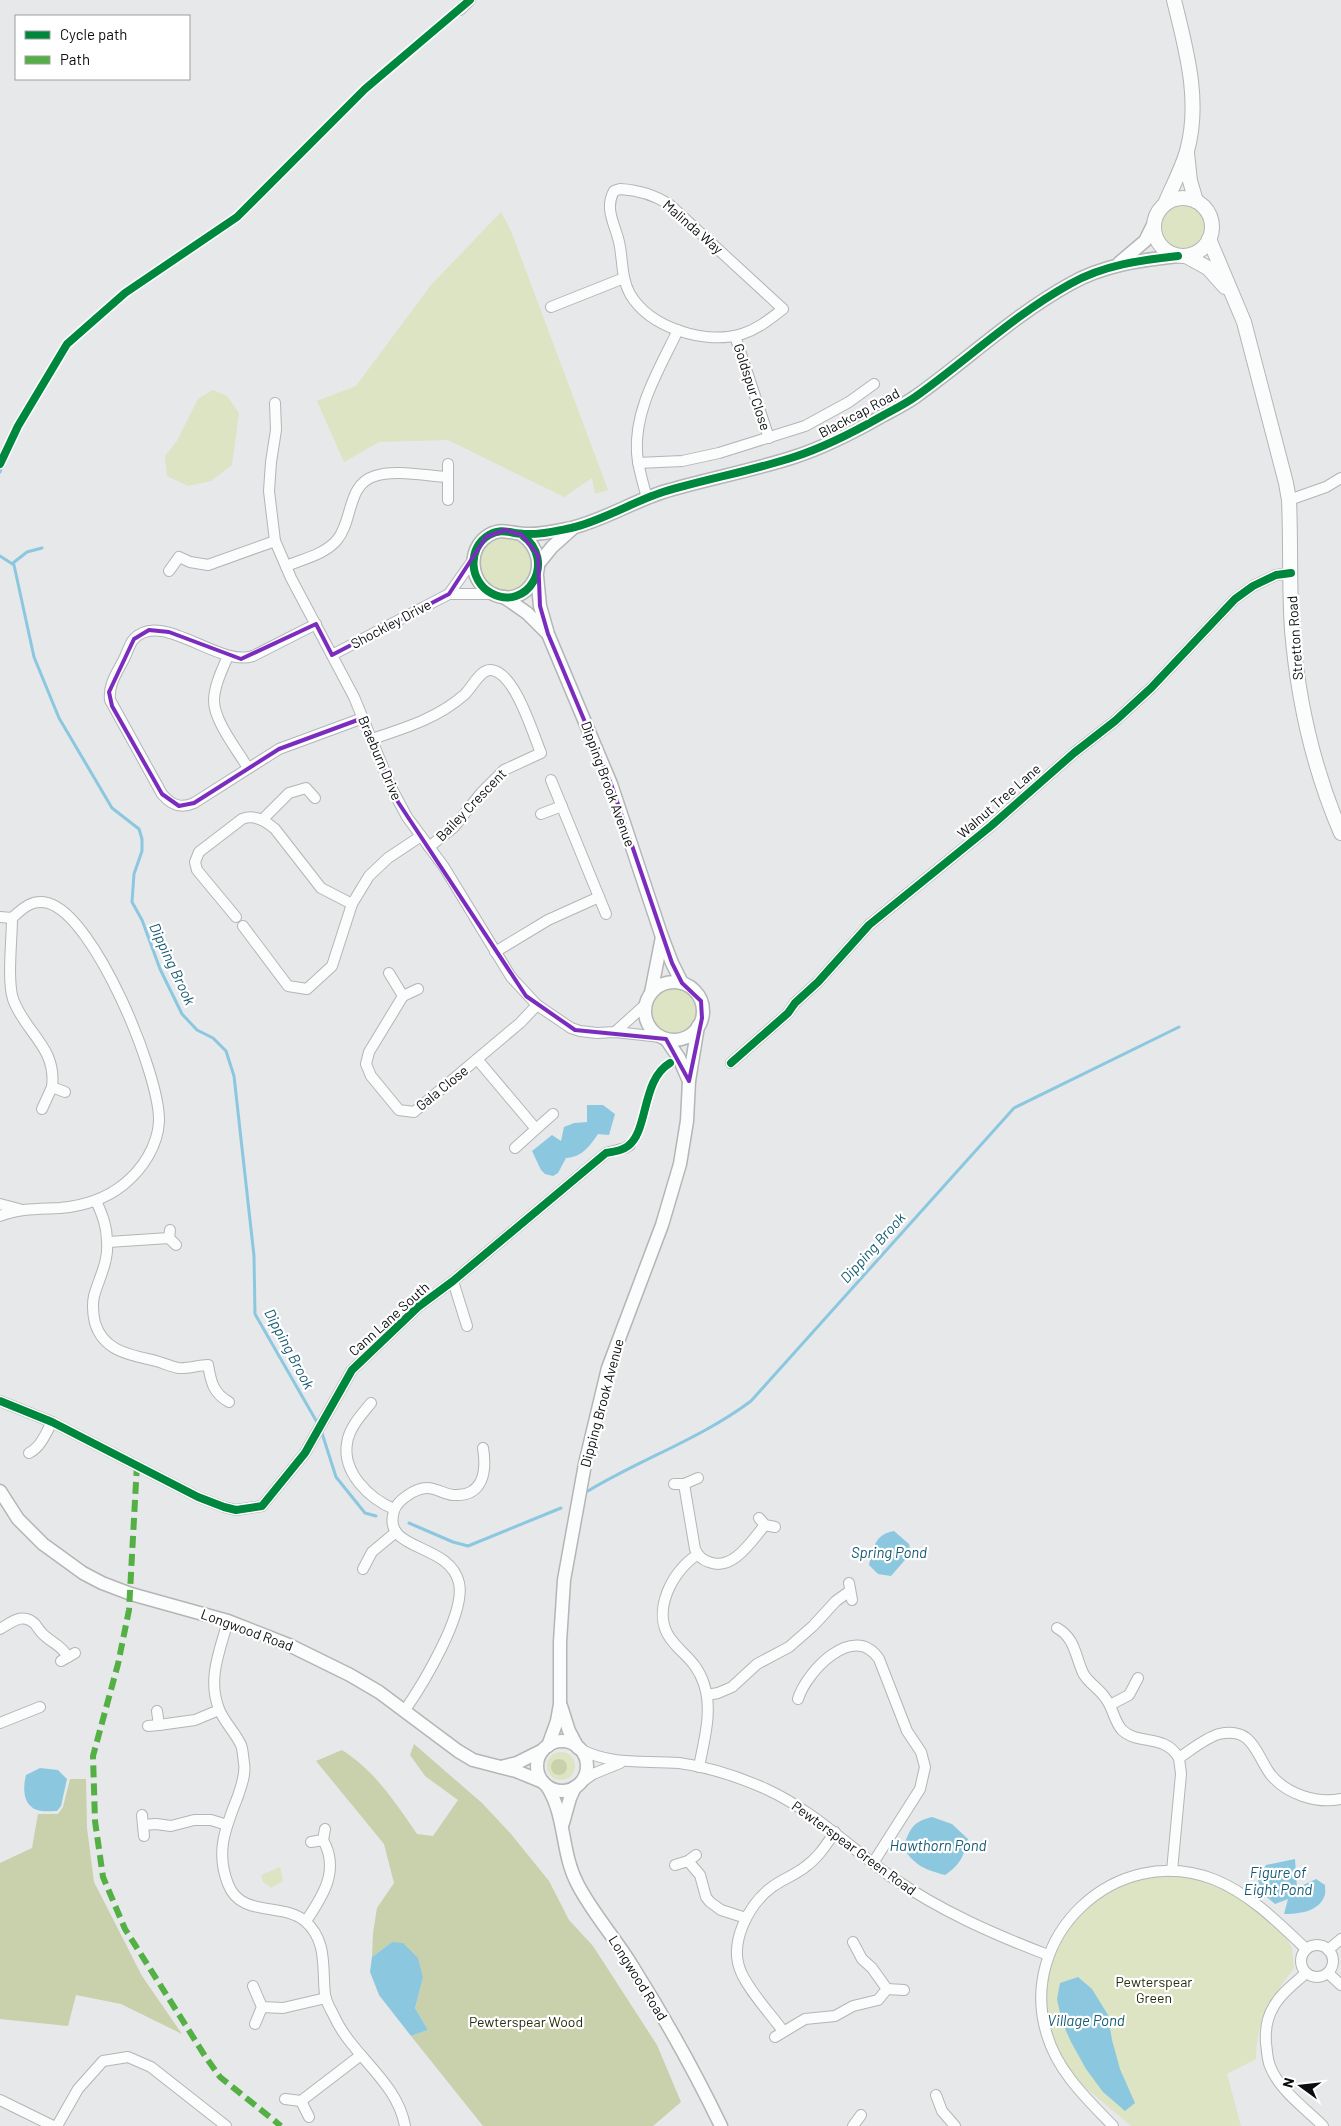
<svg xmlns="http://www.w3.org/2000/svg" width="1341" height="2126" font-family="Barlow,sans-serif">
  <style>
    .green { fill: #dce4c4 }
    .forest { fill: #c8d1ab }
    .water { fill: #8bc8e0 }
    .lines { fill: none; stroke-linecap: round; stroke-linejoin: round }
    .stream { stroke: #8bc8e0; stroke-width: 3 }
    .minor-casing { stroke: #b3b5b6; stroke-width: 12 }
    .tertiary-casing { stroke: #b3b5b6; stroke-width: 15 }
    .secondary-casing { stroke: #b3b5b6; stroke-width: 16 }
    .minor { stroke: #fbfcfc; stroke-width: 10 }
    .tertiary { stroke: #fbfcfc; stroke-width: 12 }
    .secondary { stroke: #fbfcfc; stroke-width: 14 }
    .quiet { stroke: #54b044; stroke-width: 6; stroke-dasharray: 12 6; stroke-linecap: butt }
    .cycleway-casing { stroke: #fff; stroke-width: 11 }
    .cycleway { stroke: #00873e; stroke-width: 8 }
    .marked { fill: none; stroke: #7b2cbf; stroke-width: 4; stroke-linejoin: round }
    .labels { text-anchor: middle; stroke-width: 4.5; stroke-linejoin: round; paint-order: stroke }
    .street-label { font-size: 14px; fill: #0c0d0e; stroke: #fff }
    .park-label { font-size: 14px; fill: #282d0e; stroke: #fff }
    .water-label { font-size: 15px; font-style: italic; fill: #155b72; stroke: #fff }
  </style>
  <rect width="100%" height="100%" fill="#e6e8ea"/>
  <g class="green">
    <circle cx="1183" cy="229" r="23"/>
    <polygon points="501,212 511,231 608,490 595,494 592,478 564,497 448,440 379,442 344,462 317,401 356,386 431,285"/>
    <polygon points="213,390 227,396 239,413 232,465 211,481 188,486 167,476 165,456 177,441 198,399"/>
    <circle cx="506" cy="564" r="27"/>
    <circle cx="674" cy="1011" r="22"/>
    <circle cx="561" cy="1766" r="14"/>
    <path d="M 1177,1866 L 1213,1879 L 1278,1923 L 1292,1948 L 1294,1968 C 1271,1999 1256,2019 1256,2059 L 1227,2074 L 1241,2126 L 1131,2126 L 1086,2088 L 1061,2063 L 1054,2048 L 1042,1987 L 1064,1923 L 1126,1875 L 1165,1867 Z"/>
    <polygon points="280,1867 283,1881 271,1888 263,1882 261,1875"/>
  </g>
  <g class="forest">
    <path d="M 414,1744 L 482,1803 L 511,1834 L 549,1881 L 569,1920 L 593,1946 L 657,2045 L 681,2102 L 653,2126 L 483,2126 L 411,2036 L 428,2030 L 415,2008 L 423,1978 L 392,1942 L 372,1957 L 373,1933 L 377,1908 L 394,1883 L 384,1844 L 316,1761 L 342,1750 C 375,1771 395,1802 417,1834 L 433,1836 L 458,1800 L 425,1776 L 410,1755 Z"/>
    <circle cx="559" cy="1767" r="8"/>
    <polygon points="70,1779 86,1779 87,1828 94,1882 142,1976 182,2034 121,2004 76,1995 68,2026 0,2019 0,1863 32,1848 38,1814 58,1814 63,1807"/>
  </g>
  <g class="water">
    <path d="M 587,1105 L 603,1105 L 615,1114 L 609,1135 L 598,1134 C 589,1147 582,1157 566,1158 L 558,1173 L 553,1176 L 545,1174 L 541,1170 L 532,1151 L 552,1135 L 561,1141 L 564,1127 L 574,1123 L 587,1122 Z"/>
    <path d="M 894,1531 L 909,1544 L 911,1553 L 891,1576 L 878,1574 L 869,1565 C 873,1548 875,1534 894,1531 Z"/>
    <path d="M 40,1768 L 58,1770 L 67,1779 L 61,1806 L 57,1811 C 51,1811 42,1812 37,1810 C 22,1804 23,1787 26,1775 Z"/>
    <path d="M 932,1817 L 952,1824 L 968,1839 C 964,1856 960,1865 945,1875 C 923,1869 916,1866 903,1848 C 910,1829 912,1822 932,1817 Z"/>
    <path d="M 1295,1859 L 1297,1888 L 1316,1879 L 1325,1885 C 1325,1888 1326,1894 1324,1897 C 1318,1912 1298,1914 1284,1914 L 1288,1899 L 1275,1904 L 1262,1893 L 1258,1880 L 1266,1865 Z"/>
    <polygon points="392,1942 403,1943 418,1958 423,1978 415,2008 428,2030 411,2036 379,1995 370,1972 372,1957"/>
    <polygon points="1078,1977 1092,1989 1108,2015 1112,2040 1120,2069 1135,2103 1125,2111 1103,2092 1086,2069 1071,2042 1062,2022 1057,1999 1060,1983"/>
  </g>
  <g class="lines">
    <g class="stream">
      <polyline points="2,465 7,455"/>
      <polyline points="0,472 1,469"/>
      <polyline points="0,556 14,565 34,657 59,718 112,808 139,829 142,839 142,851 134,874 132,902 142,920 160,969 182,1014 197,1030 213,1038 226,1051 234,1076 254,1256 255,1314 318,1424"/>
      <polyline points="13,563 27,552 42,548"/>
      <polyline points="321,1430 336,1477 365,1513 376,1516"/>
      <path d="M 588,1491 C 641,1459 702,1438 751,1401 L 1014,1108 L 1179,1027"/>
      <polyline points="409,1523 453,1542 468,1546 561,1508"/>
    </g>
    <g class="minor-casing">
      <g id="minor">
        <polyline points="460,10 470,0"/>
        <path d="M 620,189 C 638,190 655,195 670,205 L 783,309 C 770,319 758,329 742,334 C 705,345 650,328 630,294 C 621,278 623,259 619,242 C 615,224 604,209 614,191 Z"/>
        <polyline points="551,307 624,278"/>
        <polyline points="735,336 769,438"/>
        <polyline points="275,403 276,430 271,462 269,491 275,541 291,578 354,697 392,789 407,817 444,867 511,977 537,1005 571,1028 580,1031 597,1033 615,1032 661,1037"/>
        <polyline points="638,463 682,461 719,453 805,426 849,402 874,384"/>
        <polyline points="448,464 448,500"/>
        <path d="M 647,498 C 643,483 638,468 637,453 C 634,409 660,368 678,330"/>
        <polyline points="1289,500 1326,487 1341,478"/>
        <path d="M 286,566 C 303,559 324,555 337,540 C 353,521 347,484 375,476 C 394,469 427,476 448,477"/>
        <polyline points="169,571 179,557 190,562 208,565 275,541"/>
        <polyline points="449,594 473,560"/>
        <path d="M 316,624 L 253,656 C 219,668 160,608 133,640 C 130,644 127,652 125,657 C 118,671 108,684 110,700 L 162,794 C 171,805 181,809 194,803 L 279,749 L 363,718"/>
        <polyline points="332,655 449,594 492,594"/>
        <path d="M 228,656 C 222,670 214,686 214,701 C 214,721 238,751 248,768"/>
        <path d="M 372,739 C 405,728 438,718 464,695 C 472,688 480,669 491,670 C 515,672 533,734 541,753 L 504,770 L 481,793 L 454,827 L 429,847"/>
        <polyline points="551,780 606,914"/>
        <polyline points="541,814 562,806"/>
        <polyline points="262,820 289,793 306,788 315,798"/>
        <polyline points="0,917 12,918"/>
        <path d="M 236,917 L 197,870 L 195,862 L 199,852 L 242,819 C 254,814 265,820 275,829 L 321,888 L 352,904"/>
        <polyline points="243,926 288,986 307,989 332,966 352,904 369,876 388,858 421,836"/>
        <polyline points="495,952 548,920 599,897"/>
        <polyline points="389,973 403,996 369,1052 366,1064 371,1076 399,1110 414,1112 520,1023 537,1005"/>
        <polyline points="403,996 418,989"/>
        <polyline points="615,1032 645,1005"/>
        <polyline points="477,1059 536,1129 553,1114"/>
        <polyline points="731,1063 788,1013 795,1003 818,982 869,925 991,826 1074,753 1115,721 1151,688 1235,599 1253,586 1276,575 1291,573"/>
        <polyline points="42,1109 52,1087 65,1092"/>
        <polyline points="515,1148 536,1129"/>
        <path d="M 96,1201 C 102,1214 107,1226 107,1241 C 109,1261 99,1278 94,1296 C 92,1305 93,1314 95,1323 C 104,1352 131,1355 156,1361 C 163,1363 170,1366 178,1368 C 188,1369 198,1365 208,1365 C 211,1382 213,1393 229,1402"/>
        <polyline points="0,1204 19,1209"/>
        <path d="M 0,1216 C 19,1208 39,1209 60,1208 C 83,1206 104,1200 123,1185 C 142,1170 158,1146 159,1121 C 160,1075 95,916 48,903 C 32,899 23,908 12,918 C 12,939 7,980 13,999 C 25,1033 57,1047 52,1087"/>
        <polyline points="170,1230 169,1238 176,1245"/>
        <polyline points="108,1242 169,1238"/>
        <polyline points="453,1281 467,1326"/>
        <polyline points="0,1401 52,1422 198,1497 224,1507 236,1510 262,1506 305,1453 352,1370 418,1307 453,1281 606,1153 625,1148 630,1145"/>
        <path d="M 371,1403 C 361,1415 349,1428 347,1443 C 342,1473 370,1499 394,1509"/>
        <path d="M 29,1453 C 41,1447 46,1433 52,1422"/>
        <polyline points="674,1484 684,1484 698,1478"/>
        <path d="M 684,1484 L 695,1549 C 698,1556 702,1560 709,1562 C 733,1572 752,1540 765,1525"/>
        <polyline points="759,1518 765,1525 775,1527"/>
        <path d="M 697,1555 C 673,1570 651,1611 670,1638 C 683,1656 696,1660 704,1684 C 713,1711 704,1740 699,1767"/>
        <polyline points="363,1569 372,1552 396,1532"/>
        <polyline points="849,1583 852,1600"/>
        <path d="M 228,1621 C 220,1650 207,1679 219,1709 C 224,1722 235,1732 241,1745 C 243,1750 243,1757 244,1763 C 246,1775 241,1786 238,1796 C 226,1827 215,1851 228,1884 C 241,1918 282,1902 305,1921 C 328,1941 322,1969 325,1995 C 326,2002 331,2010 334,2016 C 352,2056 397,2081 405,2126"/>
        <path d="M 1057,1628 C 1075,1638 1075,1655 1083,1673 C 1088,1683 1100,1689 1106,1699 C 1113,1708 1114,1721 1122,1730 C 1139,1746 1164,1733 1179,1758"/>
        <path d="M 0,1629 C 12,1622 23,1612 35,1624 C 38,1628 41,1633 45,1636 C 55,1645 60,1644 68,1657"/>
        <polyline points="61,1661 75,1653"/>
        <polyline points="707,1695 718,1693 732,1687 757,1664 789,1647 813,1626 836,1601 850,1591"/>
        <path d="M 798,1699 C 806,1672 854,1621 879,1659 L 907,1731 L 921,1752 L 925,1767 L 920,1789 L 873,1863"/>
        <polyline points="1110,1705 1129,1695 1138,1678"/>
        <path d="M 405,1710 C 423,1684 466,1613 459,1583 C 450,1542 381,1552 394,1511 C 397,1500 416,1488 427,1488 C 436,1488 444,1494 453,1495 C 483,1497 487,1472 483,1448"/>
        <polyline points="0,1723 40,1707"/>
        <polyline points="159,1725 195,1720 219,1710"/>
        <polyline points="148,1726 159,1725 157,1711"/>
        <path d="M 580,1749 C 612,1766 644,1760 679,1763 C 709,1767 739,1777 766,1789 C 814,1811 850,1848 893,1878 C 941,1911 993,1934 1048,1955"/>
        <polyline points="579,1784 593,1774 620,1763"/>
        <polyline points="142,1815 144,1836"/>
        <polyline points="143,1825 156,1824 171,1826 194,1820 211,1820 227,1825"/>
        <polyline points="311,1842 323,1840 325,1829"/>
        <polyline points="688,1861 700,1875 706,1897 710,1902 721,1910 746,1918"/>
        <polyline points="675,1865 688,1861 696,1855"/>
        <path d="M 1172,1871 L 1181,1774 L 1179,1758 C 1191,1750 1205,1738 1219,1734 C 1254,1726 1256,1756 1271,1775 C 1287,1794 1316,1804 1341,1799"/>
        <path d="M 306,1921 C 323,1896 340,1870 323,1840"/>
        <circle cx="1317" cy="1961" r="16"/>
        <polyline points="1328,1950 1341,1939"/>
        <path d="M 1306,1973 C 1295,1983 1281,1993 1274,2006 C 1267,2017 1265,2030 1266,2043 C 1267,2050 1267,2059 1270,2066 C 1279,2090 1305,2108 1323,2126"/>
        <polyline points="1328,1973 1341,1985"/>
        <polyline points="253,1986 262,2007 255,2024"/>
        <polyline points="887,1989 904,1990"/>
        <polyline points="262,2007 283,2008 326,1998"/>
        <path d="M 783,2031 C 770,2013 749,1991 741,1972 C 728,1943 749,1904 772,1887 C 783,1879 795,1875 805,1867 C 818,1858 826,1845 835,1832"/>
        <polyline points="775,2037 805,2019 835,2016 853,2006 878,2000 887,1989 872,1968 862,1959 853,1942"/>
        <polyline points="936,2095 942,2111 955,2126"/>
        <polyline points="285,2099 301,2101 309,2117"/>
        <polyline points="0,2100 53,2126"/>
        <polyline points="301,2101 361,2055"/>
        <polyline points="57,2126 78,2089 103,2061 128,2057 151,2067 226,2126"/>
        <polyline points="853,2126 861,2115"/>
        <path d="M 1113,2126 C 1087,2099 1058,2072 1047,2035 C 1016,1936 1116,1842 1213,1879 C 1249,1893 1279,1923 1306,1949"/>
      </g>
    </g>
    <g class="tertiary-casing">
      <g id="tertiary">
        <polyline points="1119,263 1145,241 1154,223"/>
        <path d="M 522,535 C 558,561 527,613 491,593 C 469,581 467,548 489,535 C 502,527 511,534 525,534 C 540,535 556,531 571,528 C 602,521 632,502 663,492 C 706,479 751,471 794,457 C 825,447 854,432 882,416 C 893,410 905,404 915,397 C 967,360 1014,315 1070,284 C 1103,265 1141,260 1178,256"/>
        <polyline points="539,563 552,547 572,529"/>
        <polyline points="537,576 540,606 548,634 611,784 662,937 672,963 682,983"/>
        <polyline points="504,597 527,613 546,632"/>
        <circle cx="674" cy="1011" r="29"/>
        <polyline points="651,993 662,937"/>
        <polyline points="666,1039 679,1058 689,1081"/>
        <polyline points="0,1491 18,1519 43,1544 83,1573 102,1583 131,1594 228,1621 289,1645 350,1675 379,1692 458,1751 473,1760 516,1771 543,1782"/>
        <polyline points="561,1706 569,1731 578,1748"/>
        <circle cx="562" cy="1766" r="25"/>
        <polyline points="548,1746 557,1721 560,1704 560,1642 564,1580 585,1464 608,1368 662,1225 680,1164 687,1121 689,1081 698,1026"/>
        <polyline points="501,1767 517,1763 543,1750"/>
        <path d="M 547,1786 C 566,1816 561,1852 577,1883 C 592,1913 617,1940 634,1969 C 666,2020 695,2072 721,2126"/>
        <polyline points="563,1823 570,1798 575,1787"/>
      </g>
    </g>
    <g class="secondary-casing">
      <g id="secondary">
        <polyline points="1187,153 1190,181 1196,201"/>
        <circle cx="1183" cy="227" r="29"/>
        <path d="M 1165,204 C 1172,187 1182,169 1187,151 C 1201,101 1186,49 1174,0"/>
        <path d="M 1209,239 L 1244,322 L 1286,483 L 1289,500 C 1291,543 1289,587 1292,630 C 1298,701 1313,768 1341,833"/>
        <polyline points="1186,256 1208,268 1225,287"/>
      </g>
    </g>
    <use href="#minor" class="minor"/>
    <use href="#tertiary" class="tertiary"/>
    <use href="#secondary" class="secondary"/>
    <polyline class="quiet" points="137,1464 129,1610 118,1664 93,1756 95,1821 103,1877 125,1929 205,2056 220,2077 281,2126"/>
    <g class="cycleway-casing">
      <g id="cycleway">
        <polyline points="0,464 18,426 67,344 125,293 237,217 365,89 470,0"/>
        <path d="M 522,535 C 558,561 527,613 491,593 C 469,581 467,548 489,535 C 502,527 511,534 525,534 C 540,535 556,531 571,528 C 602,521 632,502 663,492 C 706,479 751,471 794,457 C 825,447 854,432 882,416 C 893,410 905,404 915,397 C 967,360 1014,315 1070,284 C 1103,265 1141,260 1178,256"/>
        <polyline points="731,1063 788,1013 795,1003 818,982 869,925 991,826 1074,753 1115,721 1151,688 1235,599 1253,586 1276,575 1291,573"/>
        <path d="M 0,1401 L 52,1422 L 198,1497 L 224,1507 L 236,1510 L 262,1506 L 305,1453 L 352,1370 L 418,1307 L 453,1281 L 606,1153 C 613,1152 622,1151 628,1146 C 649,1130 641,1080 670,1063"/>
      </g>
    </g>
    <use href="#cycleway" class="cycleway"/>
  </g>
  <path class="marked" d="M 505,530 L 522,535 L 538,555 L 540,606 L 548,634 L 611,784 L 672,963 L 682,983 L 701,1001 L 702,1018 L 689,1081 L 666,1039 L 575,1030 L 526,996 L 398,802 L 363,718 L 279,749 L 194,803 L 179,806 L 162,794 L 112,706 L 109,692 L 134,639 L 149,630 L 169,632 L 241,659 L 316,624 L 332,655 L 449,594 L 486,537 Z"/>
  <g class="labels">
    <g class="street-label">
      <text transform="translate(693 227) rotate(41)" y="5">Malinda Way</text>
      <text transform="translate(752 387) rotate(72)" y="5">Goldspur Close</text>
      <text transform="translate(859 413) rotate(-28)" y="5">Blackcap Road</text>
      <text transform="translate(391 624) rotate(-28)" y="5">Shockley Drive</text>
      <text transform="translate(1295 638) rotate(-94)" y="5">Stretton Road</text>
      <text transform="translate(380 758) rotate(67)" y="5">Braeburn Drive</text>
      <text transform="translate(608 784) rotate(70)" y="5">Dipping Brook Avenue</text>
      <text transform="translate(999 801) rotate(-41)" y="5">Walnut Tree Lane</text>
      <text transform="translate(471 805) rotate(-46)" y="5">Bailey Crescent</text>
      <text transform="translate(442 1088) rotate(-39)" y="5">Gala Close</text>
      <text transform="translate(389 1319) rotate(-42)" y="5">Cann Lane South</text>
      <text transform="translate(602 1403) rotate(-75)" y="5">Dipping Brook Avenue</text>
      <text transform="translate(247 1630) rotate(20)" y="5">Longwood Road</text>
      <text transform="translate(854 1848) rotate(36)" y="5">Pewterspear Green Road</text>
      <text transform="translate(638 1978) rotate(58)" y="5">Longwood Road</text>
    </g>
    <g class="park-label">
      <text x="1154" y="1987">Pewterspear<tspan x="1154" dy="16">Green</tspan></text>
      <text x="526" y="2027">Pewterspear Wood</text>
    </g>
    <g class="water-label">
      <text transform="translate(172 964) rotate(65)" y="5">Dipping Brook</text>
      <text transform="translate(873 1248) rotate(-48)" y="5">Dipping Brook</text>
      <text transform="translate(289 1349) rotate(62)" y="5">Dipping Brook</text>
      <text x="889" y="1558">Spring Pond</text>
      <text x="938" y="1851">Hawthorn Pond</text>
      <text x="1278" y="1878">Figure of<tspan x="1278" dy="17">Eight Pond</tspan></text>
      <text x="1086" y="2026">Village Pond</text>
    </g>
  </g>
  <rect x="15" y="15" width="175" height="65" fill="#ffffff" stroke="#9e9e9f"/>
  <rect x="25" y="31" width="25" height="8" fill="#00873e" stroke="#9e9e9f"/>
  <text x="60" y="40" font-size="15" fill="#0c0d0e">Cycle path</text>
  <rect x="25" y="56" width="25" height="8" fill="#54b044" stroke="#9e9e9f"/>
  <text x="60" y="65" font-size="15" fill="#0c0d0e">Path</text>
  <g transform="translate(1301 2086) rotate(285)" stroke="#ffffff" stroke-width="4" paint-order="stroke">
  <path d="M0-4L9 19L0 12L-9 19Z" fill="#0c0d0e"/>
  <text y="-8" font-size="14" font-weight="bold" text-anchor="middle" fill="#0c0d0e">N</text>
  </g>
</svg>
